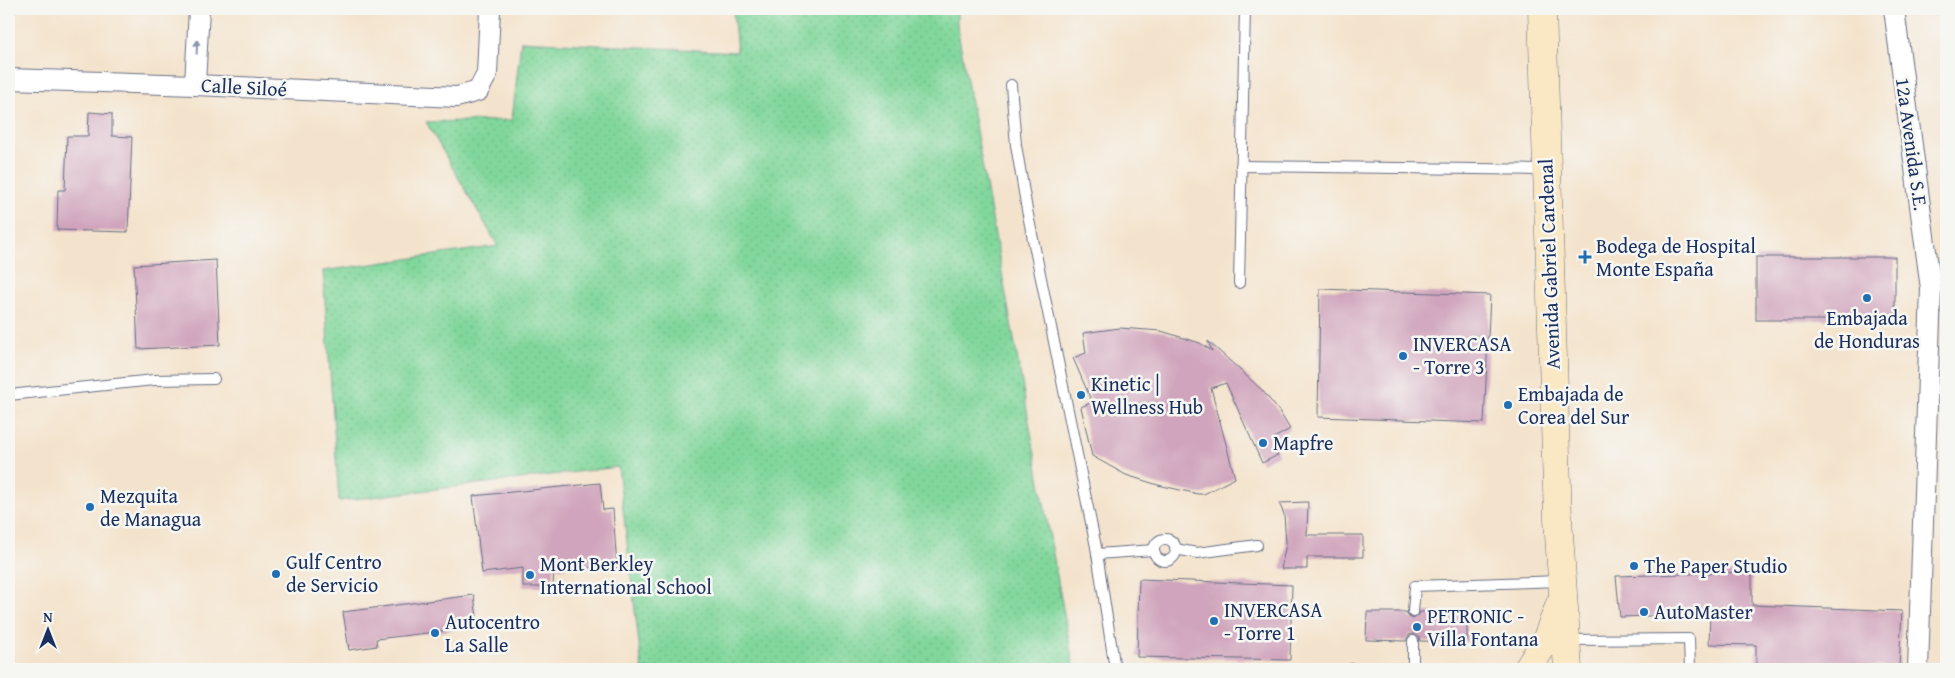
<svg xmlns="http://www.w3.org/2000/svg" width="1955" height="678" font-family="'Gentium Book Plus',serif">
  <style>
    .green { fill: url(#green-dots); stroke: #4e837c }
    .building { fill: #d0a4bc }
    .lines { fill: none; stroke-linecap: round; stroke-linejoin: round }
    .lane-casing { stroke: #676e84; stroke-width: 12 }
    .street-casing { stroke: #676e84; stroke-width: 22 }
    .secondary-casing { stroke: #676e84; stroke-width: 29 }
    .lane { stroke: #fff; stroke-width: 10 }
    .street { stroke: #fff; stroke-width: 20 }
    .secondary { stroke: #fae7c3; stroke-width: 28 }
    .oneway { fill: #8d97ae }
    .poi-dot { fill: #1f6fb2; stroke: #f6f6f2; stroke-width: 2 }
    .labels { text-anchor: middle; stroke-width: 5; stroke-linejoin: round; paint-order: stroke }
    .street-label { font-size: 20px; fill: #1b2f5e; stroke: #f6f6f2 }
    .poi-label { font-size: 20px; fill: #1b2f5e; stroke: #f6f6f2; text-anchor: start }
  </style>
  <defs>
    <pattern id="green-dots" width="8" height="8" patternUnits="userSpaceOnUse" patternTransform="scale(1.25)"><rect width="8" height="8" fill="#81d79b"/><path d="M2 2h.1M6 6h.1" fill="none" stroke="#6fb988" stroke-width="1.8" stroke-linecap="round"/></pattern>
  </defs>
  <rect width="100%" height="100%" fill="#f6f6f2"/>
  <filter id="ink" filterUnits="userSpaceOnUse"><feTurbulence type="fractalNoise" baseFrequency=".02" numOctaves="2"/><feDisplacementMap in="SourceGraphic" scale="10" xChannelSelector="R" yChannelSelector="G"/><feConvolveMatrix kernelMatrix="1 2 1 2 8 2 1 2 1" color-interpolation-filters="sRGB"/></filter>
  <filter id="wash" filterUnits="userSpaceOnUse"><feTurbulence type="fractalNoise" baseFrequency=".0096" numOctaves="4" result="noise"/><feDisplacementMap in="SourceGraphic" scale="20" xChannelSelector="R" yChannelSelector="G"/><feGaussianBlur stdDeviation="1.12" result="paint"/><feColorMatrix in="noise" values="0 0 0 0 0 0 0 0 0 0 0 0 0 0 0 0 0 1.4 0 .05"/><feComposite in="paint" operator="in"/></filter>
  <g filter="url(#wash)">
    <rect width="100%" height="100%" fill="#f4e3cc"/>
    <polygon class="green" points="733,9 957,9 957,26 1074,669 642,669 618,467 339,501 323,271 498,246 426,122 512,120 521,41 737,52"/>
    <g id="blocks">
      <g class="building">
        <polygon points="89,112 112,114 112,136 132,137 128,232 57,230 58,190 65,190 67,136 88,136"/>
        <rect x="1756" y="257" width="139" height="63"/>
        <polygon points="216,260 220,345 138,349 134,265"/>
        <polygon points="1320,289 1490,295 1484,423 1318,417"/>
        <polygon points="1120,328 1161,331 1200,343 1212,351 1208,341 1262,390 1279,411 1290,429 1274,438 1278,455 1262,463 1226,383 1211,388 1235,478 1204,494 1198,494 1158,485 1126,475 1092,456 1081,407 1092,402 1073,358 1086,353 1083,333"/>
        <polygon points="600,483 603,510 613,509 617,568 554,568 553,587 523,587 523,568 482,573 473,496"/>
        <polygon points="1308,502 1307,535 1363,535 1363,557 1307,557 1307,569 1281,569 1286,544 1284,514 1279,503"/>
        <polygon points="1752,572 1752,605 1902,611 1899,667 1756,665 1756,645 1709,644 1710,614 1620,617 1616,576"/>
        <polygon points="1139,579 1292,585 1290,660 1137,657"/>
        <polygon points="474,595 478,627 376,639 377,646 349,650 343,612"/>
        <polygon points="1367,612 1406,612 1409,617 1413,619 1418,616 1420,612 1467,613 1467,642 1420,641 1419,637 1413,634 1409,635 1406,641 1366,640"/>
      </g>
    </g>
  </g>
  <g filter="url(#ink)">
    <use href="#blocks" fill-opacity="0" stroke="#676e84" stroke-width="1"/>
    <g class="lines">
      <g class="lane-casing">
        <g id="lane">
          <polyline points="1011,85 1016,145 1027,210 1096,547 1115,669"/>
          <polyline points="1241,166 1545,170"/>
          <polyline points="1239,283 1245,9"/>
          <polyline points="9,395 154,380 214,379"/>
          <circle cx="1165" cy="550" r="11"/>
          <polyline points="1175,549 1197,553 1257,545"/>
          <polyline points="1097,554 1154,550"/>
          <polyline points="1413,612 1415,586 1560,581"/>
          <polyline points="1567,640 1689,639 1690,669"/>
          <polyline points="1413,641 1413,669"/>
          <polyline points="1351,669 1413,669"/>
        </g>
      </g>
      <g class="street-casing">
        <g id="street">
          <polyline points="1894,9 1931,289 1918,669"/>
          <polyline points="9,79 195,85 457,97 478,91 487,74 490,9"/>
          <polyline points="195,85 199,9"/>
        </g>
      </g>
      <g class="secondary-casing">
        <g id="secondary">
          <polyline points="1542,9 1558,519 1568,669"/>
          <polyline points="1528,669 1547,638 1560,604"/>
        </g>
      </g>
      <use href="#lane" class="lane"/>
      <use href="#street" class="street"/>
      <use href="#secondary" class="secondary"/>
    </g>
    <defs><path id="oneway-solid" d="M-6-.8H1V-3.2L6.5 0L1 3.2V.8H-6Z" transform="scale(1.25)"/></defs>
    <use class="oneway" href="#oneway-solid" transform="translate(197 47) rotate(-87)"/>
  </g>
  <g class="poi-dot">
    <path d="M1582.5 249.5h5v5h5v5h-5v5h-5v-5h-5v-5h5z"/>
    <circle cx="1867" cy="298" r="5"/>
    <circle cx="1403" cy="356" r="5"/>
    <circle cx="1081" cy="395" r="5"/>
    <circle cx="1508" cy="405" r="5"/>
    <circle cx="1263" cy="443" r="5"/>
    <circle cx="90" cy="507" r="5"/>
    <circle cx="1634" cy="566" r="5"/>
    <circle cx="276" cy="574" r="5"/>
    <circle cx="530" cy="575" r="5"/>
    <circle cx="1644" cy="612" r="5"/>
    <circle cx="1214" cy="621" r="5"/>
    <circle cx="1417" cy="627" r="5"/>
    <circle cx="435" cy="633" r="5"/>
  </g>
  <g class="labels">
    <g class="street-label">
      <text transform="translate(244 87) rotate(3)" y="7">Calle Siloé</text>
      <text transform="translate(1912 144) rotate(82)" y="7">12a Avenida S.E.</text>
      <text transform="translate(1549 264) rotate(-92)" y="7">Avenida Gabriel Cardenal</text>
    </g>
    <g class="poi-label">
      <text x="1596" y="253">Bodega de Hospital<tspan x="1596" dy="23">Monte España</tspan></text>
      <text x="1867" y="325" text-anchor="middle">Embajada<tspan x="1867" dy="23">de Honduras</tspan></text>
      <text x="1413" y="351">INVERCASA<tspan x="1413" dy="23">- Torre 3</tspan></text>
      <text x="1091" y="391">Kinetic |<tspan x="1091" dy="23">Wellness Hub</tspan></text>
      <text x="1518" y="401">Embajada de<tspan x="1518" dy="23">Corea del Sur</tspan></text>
      <text x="1273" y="450">Mapfre</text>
      <text x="100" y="503">Mezquita<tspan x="100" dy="23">de Managua</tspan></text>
      <text x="286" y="569">Gulf Centro<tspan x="286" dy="23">de Servicio</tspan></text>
      <text x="540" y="571">Mont Berkley<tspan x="540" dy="23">International School</tspan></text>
      <text x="1644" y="573">The Paper Studio</text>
      <text x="1224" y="617">INVERCASA<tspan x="1224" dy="23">- Torre 1</tspan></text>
      <text x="1654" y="619">AutoMaster</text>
      <text x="1427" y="623">PETRONIC -<tspan x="1427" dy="23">Villa Fontana</tspan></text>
      <text x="445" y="629">Autocentro<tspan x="445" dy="23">La Salle</tspan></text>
    </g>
  </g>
  <rect width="1955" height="678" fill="none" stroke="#f6f6f2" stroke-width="30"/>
  <g transform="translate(48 630)" stroke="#f6f6f2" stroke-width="4" paint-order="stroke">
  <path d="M0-4L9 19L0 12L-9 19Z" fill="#1b2f5e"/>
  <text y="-8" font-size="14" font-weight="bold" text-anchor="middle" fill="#1b2f5e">N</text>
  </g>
</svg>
